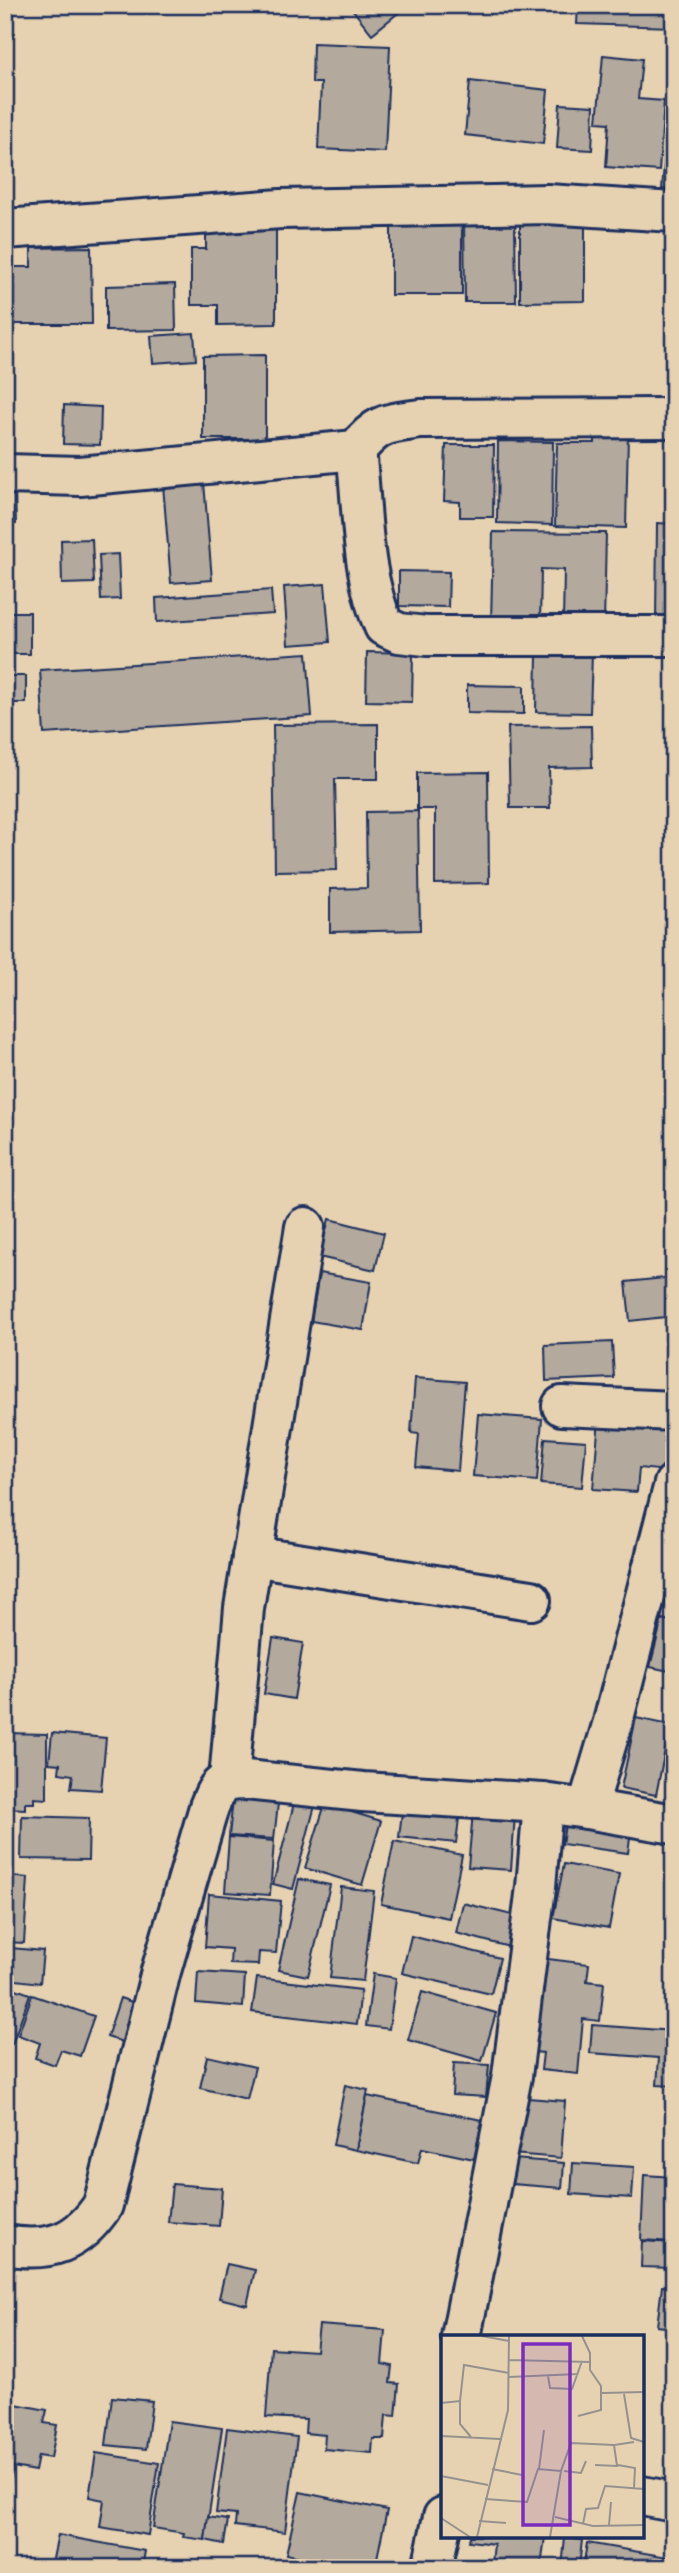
<svg xmlns="http://www.w3.org/2000/svg" width="679" height="2573" font-family="'Patrick Hand',sans-serif">
  <style>
    .building { fill: #b3a99c; stroke: #1b2f5e; stroke-width: 2 }
    .lines { fill: none; stroke-linecap: round; stroke-linejoin: round }
    .minor-casing { stroke: #1b2f5e; stroke-width: 44 }
    .minor { stroke: #e6d2b0; stroke-width: 38 }
    .inset-road { fill: none; stroke: #95918f; stroke-width: 2 }
    .view { fill: #7b2cbf; fill-opacity: 0.15; stroke: #7b2cbf; stroke-width: 3.5 }
    .inset-edge { fill: none; stroke: #1b2f5e; stroke-width: 3.5 }
  </style>
  <rect width="100%" height="100%" fill="#e6d2b0"/>
  <filter id="ink" filterUnits="userSpaceOnUse"><feTurbulence type="fractalNoise" baseFrequency=".0143" numOctaves="2"/><feDisplacementMap in="SourceGraphic" scale="14" xChannelSelector="R" yChannelSelector="G"/><feConvolveMatrix kernelMatrix="1 2 1 2 8 2 1 2 1" color-interpolation-filters="sRGB"/></filter>
  <g filter="url(#ink)">
    <g class="building">
      <polygon points="349,5 408,5 372,34"/>
      <polygon points="578,5 674,5 674,27 577,24"/>
      <polygon points="313,43 390,46 385,152 318,149 321,83 312,83"/>
      <polygon points="603,55 642,59 638,99 664,101 659,171 606,167 609,123 597,122"/>
      <polygon points="470,81 548,90 543,144 465,135"/>
      <polygon points="560,104 594,106 592,150 557,148"/>
      <polygon points="666,141 674,142 674,190 662,189"/>
      <polygon points="520,210 585,221 585,301 520,302"/>
      <polygon points="462,218 462,295 391,295 391,219"/>
      <polygon points="464,219 515,219 516,302 465,302"/>
      <polygon points="206,222 276,222 276,324 218,325 218,305 191,305 191,249 206,249"/>
      <polygon points="91,247 92,324 11,324 11,267 31,267 31,248"/>
      <polygon points="175,284 176,330 106,331 106,286"/>
      <polygon points="194,333 196,360 153,363 151,336"/>
      <rect x="5" y="345" width="7" height="68"/>
      <polygon points="265,355 265,439 203,439 203,356"/>
      <polygon points="64,405 101,407 100,445 63,444"/>
      <polygon points="595,432 628,432 626,528 555,526 557,443 595,443"/>
      <polygon points="498,441 553,442 552,525 497,523"/>
      <polygon points="446,445 494,445 493,517 460,517 460,502 444,501"/>
      <polygon points="204,482 212,580 171,583 163,485"/>
      <polygon points="5,489 15,489 16,524 5,524"/>
      <polygon points="657,523 674,524 674,623 656,623"/>
      <polygon points="493,532 606,533 604,625 563,624 564,570 541,569 540,626 491,624"/>
      <polygon points="92,539 94,583 62,584 61,540"/>
      <polygon points="118,554 120,599 101,600 99,555"/>
      <polygon points="399,571 449,572 448,607 399,606"/>
      <polygon points="325,584 330,642 288,645 284,587"/>
      <polygon points="271,590 273,614 157,622 156,598"/>
      <rect x="5" y="612" width="25" height="42"/>
      <polygon points="367,652 413,653 412,702 366,701"/>
      <polygon points="307,653 312,716 44,734 40,670"/>
      <polygon points="537,653 592,654 590,713 536,712"/>
      <rect x="5" y="676" width="21" height="27"/>
      <polygon points="467,685 524,686 524,714 467,713"/>
      <polygon points="378,724 378,779 335,779 337,870 275,871 273,725"/>
      <polygon points="591,726 592,767 549,768 550,808 510,808 508,727"/>
      <polygon points="488,772 489,883 435,884 435,809 417,809 417,773"/>
      <polygon points="418,811 420,930 330,932 330,889 367,888 366,812"/>
      <polygon points="329,1219 384,1233 375,1270 319,1257"/>
      <polygon points="319,1273 371,1282 363,1330 311,1321"/>
      <polygon points="674,1277 674,1316 630,1321 626,1282"/>
      <polygon points="612,1342 614,1378 546,1381 545,1345"/>
      <polygon points="415,1378 465,1382 458,1471 416,1467 419,1434 411,1433"/>
      <polygon points="478,1414 542,1419 537,1481 473,1476"/>
      <polygon points="599,1419 671,1425 667,1471 639,1468 637,1492 593,1489"/>
      <polygon points="545,1438 586,1441 582,1487 541,1484"/>
      <polygon points="674,1582 674,1604 669,1603"/>
      <polygon points="662,1619 674,1622 674,1672 650,1667"/>
      <polygon points="273,1638 303,1643 294,1699 264,1694"/>
      <polygon points="636,1718 670,1725 656,1795 621,1788"/>
      <polygon points="5,1733 47,1734 47,1799 34,1798 34,1803 25,1803 25,1809 5,1808"/>
      <polygon points="52,1733 106,1738 101,1790 71,1788 73,1775 59,1773 60,1764 49,1763"/>
      <polygon points="674,1763 674,1802 669,1802"/>
      <polygon points="297,1792 317,1798 293,1889 273,1884"/>
      <polygon points="233,1799 278,1803 274,1839 229,1836"/>
      <polygon points="325,1804 381,1821 362,1885 305,1868"/>
      <polygon points="403,1804 460,1810 456,1843 399,1837"/>
      <polygon points="473,1812 515,1815 511,1870 468,1867"/>
      <polygon points="567,1812 632,1821 628,1853 562,1844"/>
      <polygon points="22,1816 89,1818 88,1860 21,1859"/>
      <polygon points="229,1837 274,1841 270,1895 225,1892"/>
      <polygon points="394,1841 462,1855 449,1918 381,1904"/>
      <polygon points="564,1864 619,1874 609,1928 553,1918"/>
      <polygon points="5,1876 28,1878 24,1943 5,1942"/>
      <polygon points="299,1879 330,1885 308,1976 278,1970"/>
      <polygon points="341,1887 374,1891 363,1981 330,1978"/>
      <polygon points="209,1894 281,1901 276,1953 259,1952 258,1965 230,1964 231,1949 205,1947"/>
      <polygon points="463,1903 520,1917 513,1948 456,1933"/>
      <polygon points="411,1936 500,1958 491,1994 402,1973"/>
      <polygon points="11,1948 43,1951 40,1983 7,1979"/>
      <polygon points="540,1958 589,1964 587,1981 604,1983 600,2021 583,2019 578,2074 541,2070 543,2053 525,2051"/>
      <polygon points="198,1972 245,1975 243,2007 196,2003"/>
      <polygon points="373,1974 396,1978 389,2029 366,2026"/>
      <polygon points="257,1978 361,1990 357,2024 252,2012"/>
      <polygon points="5,1985 30,1994 12,2044 7,2042 5,2048"/>
      <polygon points="422,1992 496,2013 482,2061 408,2040"/>
      <polygon points="32,1995 94,2016 80,2056 61,2050 55,2065 35,2058 40,2043 18,2035"/>
      <polygon points="120,1998 141,2005 129,2044 107,2037"/>
      <polygon points="592,2025 674,2031 674,2086 657,2085 659,2058 590,2053"/>
      <polygon points="207,2056 255,2067 247,2099 200,2088"/>
      <polygon points="454,2063 489,2065 486,2097 452,2095"/>
      <polygon points="345,2085 368,2090 356,2150 333,2145"/>
      <polygon points="367,2096 482,2120 474,2159 422,2148 418,2163 356,2150"/>
      <polygon points="515,2097 565,2101 561,2158 512,2154"/>
      <polygon points="514,2159 564,2163 562,2188 512,2184"/>
      <polygon points="573,2163 634,2167 632,2198 571,2194"/>
      <polygon points="644,2175 674,2177 674,2242 641,2240"/>
      <polygon points="172,2184 222,2188 219,2226 168,2222"/>
      <polygon points="642,2241 674,2243 674,2268 641,2267"/>
      <polygon points="227,2264 255,2270 247,2305 219,2298"/>
      <polygon points="662,2286 674,2287 674,2328 657,2326"/>
      <polygon points="319,2325 385,2330 382,2364 392,2366 390,2383 399,2384 396,2416 386,2415 384,2439 373,2439 372,2453 324,2449 325,2435 305,2433 306,2419 266,2417 271,2348 316,2351"/>
      <polygon points="112,2397 152,2401 146,2449 106,2445"/>
      <polygon points="5,2402 47,2410 44,2423 57,2425 51,2458 38,2456 35,2471 13,2467 10,2485 5,2484"/>
      <polygon points="169,2421 222,2428 205,2540 183,2537 184,2533 153,2528"/>
      <polygon points="227,2428 297,2437 285,2532 235,2526 236,2515 216,2513"/>
      <polygon points="96,2453 159,2463 148,2535 100,2527 104,2500 89,2497"/>
      <polygon points="300,2492 387,2510 375,2568 349,2568 286,2554"/>
      <polygon points="208,2517 228,2520 224,2544 205,2540"/>
      <polygon points="58,2535 145,2551 142,2568 51,2568"/>
      <polygon points="470,2536 545,2536 541,2568 492,2563 494,2544 469,2541"/>
      <polygon points="565,2538 582,2540 579,2568 562,2568"/>
      <polygon points="587,2543 674,2558 674,2568 583,2568"/>
    </g>
    <g class="lines">
      <g class="minor-casing">
        <g id="minor">
          <polyline points="5,229 281,209 547,204 674,212"/>
          <path d="M 356,450 C 363,508 360,572 384,626 L 399,633 L 426,636 L 674,636"/>
          <path d="M 5,474 L 80,476 L 356,450 C 379,422 386,424 421,419 L 674,418"/>
          <polyline points="562,1406 674,1411"/>
          <polyline points="252,1556 531,1600"/>
          <polyline points="229,1780 244,1608 305,1227"/>
          <polyline points="587,1809 674,1824"/>
          <path d="M 5,2245 C 50,2253 78,2243 103,2205 L 161,1971 L 209,1807 C 218,1785 220,1780 245,1780 L 363,1792 L 543,1803"/>
          <polyline points="461,2337 512,2076 536,1887 543,1803 587,1809 613,1722 674,1484"/>
          <polyline points="642,2496 674,2502"/>
          <polyline points="432,2568 443,2517"/>
        </g>
      </g>
      <use href="#minor" class="minor"/>
    </g>
  </g>
  <g transform="translate(441 2335)">
    <rect width="203" height="203" fill="#e6d2b0"/>
    <path class="inset-road" d="M 41,1 L 68,6M 68,25 L 149,27M 107,41 L 109,53 L 131,54 L 141,26M 68,42 L 137,39M 161,58 L 203,57M 183,59 L 190,103 L 203,107M 19,66 L 23,30 L 68,38M 0,68 L 19,66 L 19,89 L 30,102M 137,81 L 160,75 L 160,51 L 149,35 L 149,18 L 141,1M 0,101 L 59,104M 154,130 L 176,131 L 173,110 L 193,107M 177,130 L 194,133 L 193,153M 51,134 L 81,140M 98,134 L 103,95M 123,136 L 140,138 L 145,126M 0,141 L 47,150M 44,164 L 86,167 L 97,134 L 120,136M 114,182 L 152,191 L 203,190M 0,183 L 29,202M 38,186 L 65,188M 142,189 L 145,174 L 157,173 L 164,151 L 203,154M 168,190 L 170,167M 36,202 L 67,75 L 68,1M 109,202 L 120,136 L 130,108 L 173,110"/>
    <path class="view" d="M 82,9 L 129,9 L 129,190 L 82,190 Z"/>
    <rect width="203" height="203" class="inset-edge"/>
  </g>
  <rect width="679" height="2573" fill="none" stroke="#e6d2b0" stroke-width="28"/>
  <rect x="14" y="14" width="651" height="2545" fill="none" stroke="#1b2f5e" stroke-width="2.5" filter="url(#ink)"/>
</svg>
